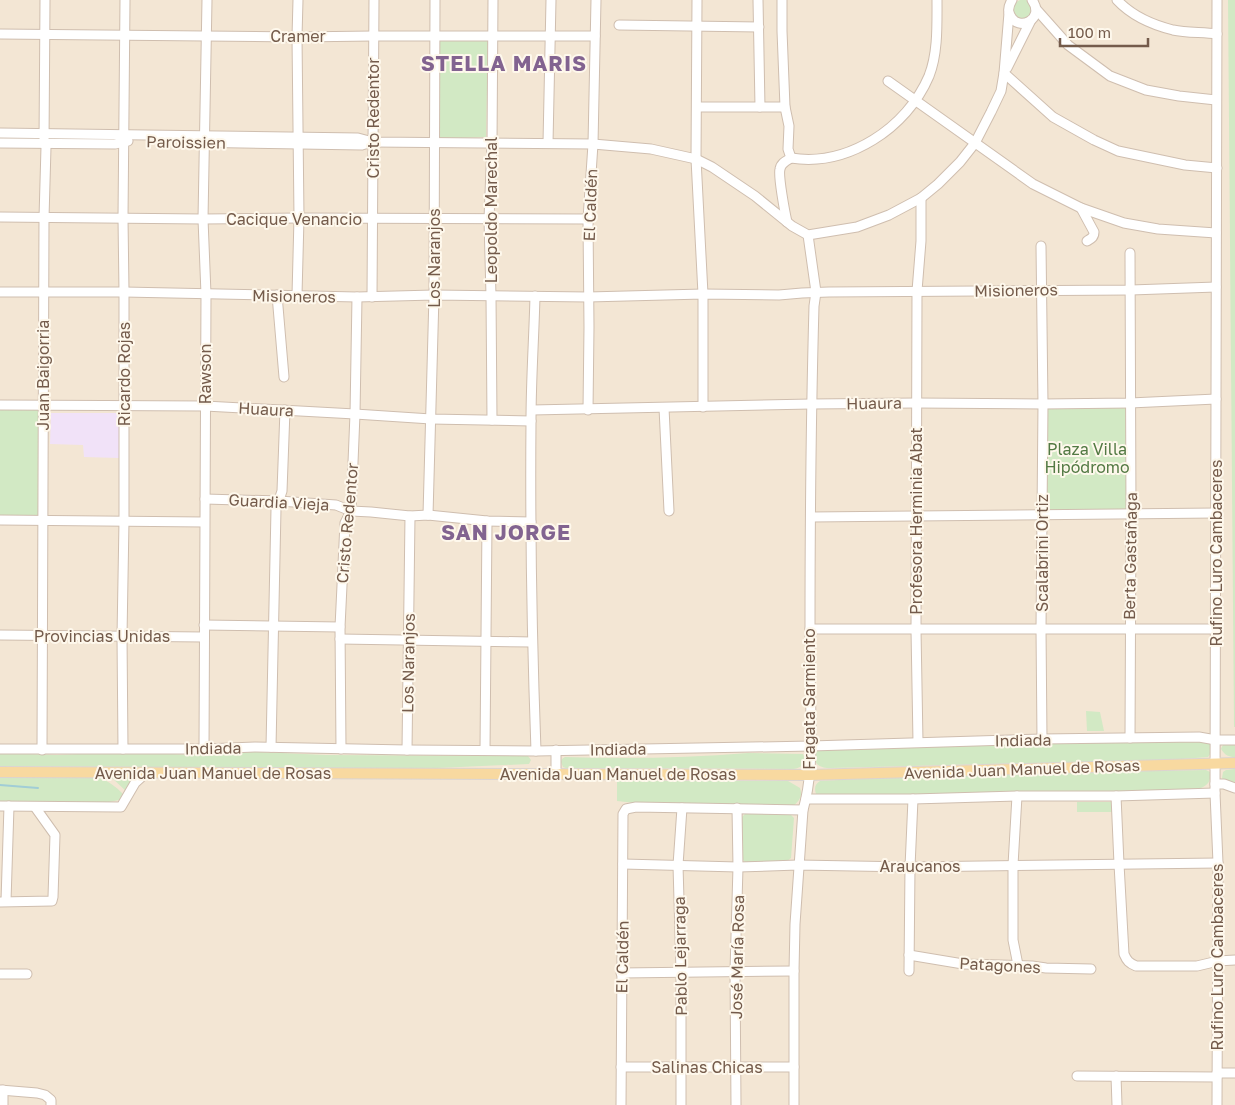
<svg xmlns="http://www.w3.org/2000/svg" width="1235" height="1105" font-family="'Golos Text',sans-serif">
  <style>
    .residential { fill: #f3e6d4 }
    .education { fill: #f1e2f8 }
    .green { fill: #d2e9c4 }
    .lines { fill: none; stroke-linecap: round; stroke-linejoin: round }
    .stream { stroke: #a1cdd6; stroke-width: 2 }
    .minor-casing { stroke: #cfbeaf; stroke-width: 11 }
    .major-casing { stroke: #dbd4d0; stroke-width: 12 }
    .minor { stroke: #fff; stroke-width: 9 }
    .major { stroke: #f8d9a0; stroke-width: 10 }
    .labels { text-anchor: middle; stroke-width: 4; stroke-linejoin: round; paint-order: stroke }
    .street-label { font-size: 16px; fill: #745b4b; stroke: #fef8ec }
    .park-label { font-size: 16px; fill: #527943; stroke: #fef8ec }
    .district-label { font-size: 21px; font-weight: bold; letter-spacing: 1px; fill: #826390; stroke: #fef8ec }
  </style>
  <rect width="100%" height="100%" fill="#fcf4e5"/>
  <rect class="residential" x="0" y="0" width="1235" height="1105"/>
  <polygon class="education" points="51,413 119,413 119,458 84,457 83,445 50,444"/>
  <g class="green">
    <path d="M 1020,0 L 1026,0 L 1031,3 L 1033,12 L 1026,19 L 1019,19 C 1011,13 1012,4 1020,0 Z"/>
    <polygon points="1228,0 1235,0 1235,727 1234,727"/>
    <polygon points="440,40 488,40 486,137 439,139"/>
    <rect x="1046" y="406" width="82" height="105"/>
    <polygon points="0,409 38,409 39,516 0,516"/>
    <polygon points="1086,711 1100,712 1104,731 1087,731"/>
    <path d="M 1206,741 L 1211,744 L 1211,753 L 1208,757 L 1144,762 L 1032,763 L 830,768 C 818,768 812,763 816,750 L 820,748 L 1042,742 Z"/>
    <path d="M 1235,742 L 1235,757 C 1228,757 1225,755 1221,749 C 1223,742 1229,742 1235,742 Z"/>
    <polygon points="239,751 326,755 528,756 531,760 529,764 415,769 0,766 0,753 57,755 119,752 198,755 218,754"/>
    <path d="M 748,753 L 803,754 C 807,763 802,768 793,769 L 566,768 L 563,767 L 561,762 L 562,759 L 565,757 C 626,759 687,758 748,753 Z"/>
    <polygon points="1235,769 1235,785 1224,781 1222,778 1223,772 1226,770"/>
    <path d="M 1206,770 L 1210,772 C 1214,792 1187,790 1174,792 L 819,796 L 816,794 C 814,788 815,784 820,781 L 932,775 Z"/>
    <path d="M 0,778 L 100,778 C 110,782 116,787 123,794 L 119,800 L 104,803 L 0,803 Z"/>
    <polygon points="112,778 133,778 130,782 127,792"/>
    <path d="M 617,781 L 788,781 L 800,788 C 803,796 799,801 793,806 L 635,803 L 617,801 Z"/>
    <polygon points="1077,802 1113,802 1114,812 1077,812"/>
    <polygon points="747,812 789,813 794,818 791,858 786,862 746,863 742,859 741,818"/>
  </g>
  <g class="lines">
    <polyline class="stream" points="0,785 38,788"/>
    <g class="minor-casing">
      <g id="minor">
        <polyline points="697,0 696,159 703,294 703,407"/>
        <polyline points="758,0 760,107"/>
        <path d="M 782,0 L 782,31 L 785,107 L 789,126 L 788,149 L 791,158 C 786,161 781,163 780,169 C 778,176 785,213 787,222"/>
        <path d="M 1012,0 C 1009,5 1007,10 1010,15 C 1018,33 1046,19 1032,0"/>
        <path d="M 1117,0 C 1131,15 1153,25 1173,30 C 1187,33 1203,32 1217,34"/>
        <polyline points="1036,9 1068,45 1110,76 1146,90 1179,96 1216,100"/>
        <polyline points="619,25 759,27"/>
        <polyline points="0,34 297,37 373,36 595,36"/>
        <polyline points="1007,68 1030,22"/>
        <polyline points="1004,73 1053,117 1094,140 1118,151 1185,165 1217,168"/>
        <polyline points="888,81 1033,184 1081,208 1124,223 1158,229 1216,233"/>
        <polyline points="697,107 785,107"/>
        <polyline points="0,133 358,138 373,142 593,144 651,149 696,159 712,167 755,196 792,226 808,235 857,227 889,215 921,198 938,184 960,162 975,143 991,112 1001,91 1004,73 1009,13"/>
        <polyline points="186,142 362,145 372,142"/>
        <polyline points="0,143 115,144 128,141"/>
        <polyline points="548,143 551,0"/>
        <path d="M 791,158 C 848,167 907,128 929,76 C 938,53 937,25 937,0"/>
        <path d="M 1081,208 L 1094,232 C 1094,237 1092,238 1087,241"/>
        <polyline points="0,217 203,219 299,218 588,219"/>
        <polyline points="1041,246 1043,404 1041,629 1042,739"/>
        <polyline points="0,292 124,292 357,297 434,295 588,297 703,294 779,295 802,293 829,292 1131,290 1216,287"/>
        <polyline points="277,295 284,377"/>
        <polyline points="297,295 299,218 297,37 298,0"/>
        <path d="M 535,296 C 534,337 531,379 531,421 C 530,531 532,641 536,751"/>
        <polyline points="372,297 374,0"/>
        <polyline points="0,405 205,406 355,414 431,419 531,421"/>
        <polyline points="664,408 669,511"/>
        <polyline points="532,410 811,404 916,403 1043,404 1130,403 1216,399"/>
        <polyline points="588,410 589,327 588,219 593,144 596,0"/>
        <polyline points="492,420 491,296 489,219 492,143 493,0"/>
        <polyline points="205,499 279,501 336,505 351,511 371,512 410,516 428,515 487,521 531,522"/>
        <polyline points="428,515 434,295 435,0"/>
        <polyline points="811,517 1216,513"/>
        <polyline points="0,520 204,522"/>
        <polyline points="204,625 340,627"/>
        <polyline points="810,629 1215,629"/>
        <polyline points="0,635 204,637"/>
        <polyline points="340,639 532,642"/>
        <polyline points="1130,738 1131,514 1130,253"/>
        <polyline points="918,742 916,630 917,291 921,241 921,198"/>
        <polyline points="271,747 276,509 282,491 285,410"/>
        <polyline points="0,749 204,749 255,747 407,750 536,751 811,746 1042,739 1199,737 1216,740 1235,740"/>
        <polyline points="123,749 122,636 124,521 124,292 123,218 125,0"/>
        <polyline points="204,749 206,294 203,219 207,0"/>
        <polyline points="341,749 340,627 345,523 351,511 355,414 357,297"/>
        <polyline points="42,750 44,218 46,147 44,143 45,0"/>
        <polyline points="407,750 410,516"/>
        <polyline points="485,750 487,521"/>
        <polyline points="556,750 556,774"/>
        <polyline points="1215,784 1224,784 1235,788"/>
        <polyline points="1017,796 1013,865 1013,940 1018,965"/>
        <path d="M 1116,796 L 1119,864 L 1124,954 C 1127,961 1129,963 1136,966 L 1197,966 L 1218,961 L 1235,960"/>
        <polyline points="806,799 913,799 1017,796 1116,796 1215,793"/>
        <polyline points="0,806 121,807 135,783 146,773"/>
        <polyline points="623,864 738,867 798,865 910,867 1218,863"/>
        <polyline points="6,901 9,806"/>
        <polyline points="0,902 52,901 53,897 55,835 35,807"/>
        <polyline points="909,955 963,964 1032,966 1046,968 1091,969"/>
        <polyline points="909,971 910,867 913,799"/>
        <polyline points="621,973 794,971"/>
        <polyline points="0,974 27,974"/>
        <polyline points="621,1067 794,1067"/>
        <polyline points="1217,1073 1235,1073"/>
        <polyline points="1077,1076 1217,1077"/>
        <polyline points="1116,1076 1117,1105"/>
        <polyline points="0,1090 37,1093 45,1095 51,1100 51,1105"/>
        <polyline points="3,1090 3,1105"/>
        <polyline points="621,1105 623,814 626,809 636,807 803,810"/>
        <polyline points="681,1105 681,972 678,865 682,808"/>
        <polyline points="736,1105 735,971 738,867 737,808"/>
        <path d="M 794,1105 L 794,971 L 795,924 L 803,810 C 812,779 811,747 811,716 C 810,687 810,658 810,629 C 810,521 811,414 814,306 L 816,292 L 808,235"/>
        <polyline points="1217,1105 1218,863 1215,793 1217,0"/>
      </g>
    </g>
    <g class="major-casing">
      <polyline id="major" points="0,772 809,775 1235,763"/>
    </g>
    <use href="#minor" class="minor"/>
    <use href="#major" class="major"/>
  </g>
  <g class="labels">
    <g class="street-label">
      <text x="298" y="42">Cramer</text>
      <text transform="translate(373 118) rotate(-90)" y="6">Cristo Redentor</text>
      <text transform="translate(186 142) rotate(1)" y="6">Paroissien</text>
      <text transform="translate(590 205) rotate(-88)" y="6">El Caldén</text>
      <text transform="translate(491 210) rotate(-90)" y="6">Leopoldo Marechal</text>
      <text x="294" y="225">Cacique Venancio</text>
      <text transform="translate(434 258) rotate(-90)" y="6">Los Naranjos</text>
      <text transform="translate(1016 290) rotate(-1)" y="6">Misioneros</text>
      <text transform="translate(294 296) rotate(1)" y="6">Misioneros</text>
      <text transform="translate(124 374) rotate(-90)" y="6">Ricardo Rojas</text>
      <text transform="translate(205 374) rotate(-90)" y="6">Rawson</text>
      <text transform="translate(43 375) rotate(-90)" y="6">Juan Baigorria</text>
      <text transform="translate(874 403) rotate(-1)" y="6">Huaura</text>
      <text transform="translate(266 409) rotate(3)" y="6">Huaura</text>
      <text transform="translate(279 502) rotate(3)" y="6">Guardia Vieja</text>
      <text transform="translate(916 521) rotate(-90)" y="6">Profesora Herminia Abat</text>
      <text transform="translate(347 523) rotate(-85)" y="6">Cristo Redentor</text>
      <text transform="translate(1042 553) rotate(-90)" y="6">Scalabrini Ortiz</text>
      <text transform="translate(1216 553) rotate(-90)" y="6">Rufino Luro Cambaceres</text>
      <text transform="translate(1130 556) rotate(-89)" y="6">Berta Gastañaga</text>
      <text x="102" y="642">Provincias Unidas</text>
      <text transform="translate(408 663) rotate(-89)" y="6">Los Naranjos</text>
      <text transform="translate(809 699) rotate(-90)" y="6">Fragata Sarmiento</text>
      <text transform="translate(1023 740) rotate(-1)" y="6">Indiada</text>
      <text transform="translate(213 748) rotate(-1)" y="6">Indiada</text>
      <text transform="translate(618 749) rotate(-1)" y="6">Indiada</text>
      <text transform="translate(1022 769) rotate(-2)" y="6">Avenida Juan Manuel de Rosas</text>
      <text x="213" y="779">Avenida Juan Manuel de Rosas</text>
      <text x="618" y="780">Avenida Juan Manuel de Rosas</text>
      <text x="920" y="872">Araucanos</text>
      <text transform="translate(680 956) rotate(-91)" y="6">Pablo Lejarraga</text>
      <text transform="translate(622 957) rotate(-89)" y="6">El Caldén</text>
      <text transform="translate(737 957) rotate(-89)" y="6">José María Rosa</text>
      <text transform="translate(1217 957) rotate(-90)" y="6">Rufino Luro Cambaceres</text>
      <text transform="translate(1000 965) rotate(3)" y="6">Patagones</text>
      <text x="707" y="1073">Salinas Chicas</text>
    </g>
    <g class="park-label">
      <text x="1087" y="455">Plaza Villa<tspan x="1087" dy="18">Hipódromo</tspan></text>
    </g>
    <g class="district-label">
      <text x="504" y="71">STELLA MARIS</text>
      <text x="506" y="540">SAN JORGE</text>
    </g>
  </g>
  <path d="M1060 38v8h88v-8" fill="none" stroke="#745b4b" stroke-width="2.5"/>
  <text x="1068" y="38" font-size="15" fill="#745b4b" stroke="#fef8ec" stroke-width="4" paint-order="stroke">100 m</text>
</svg>
